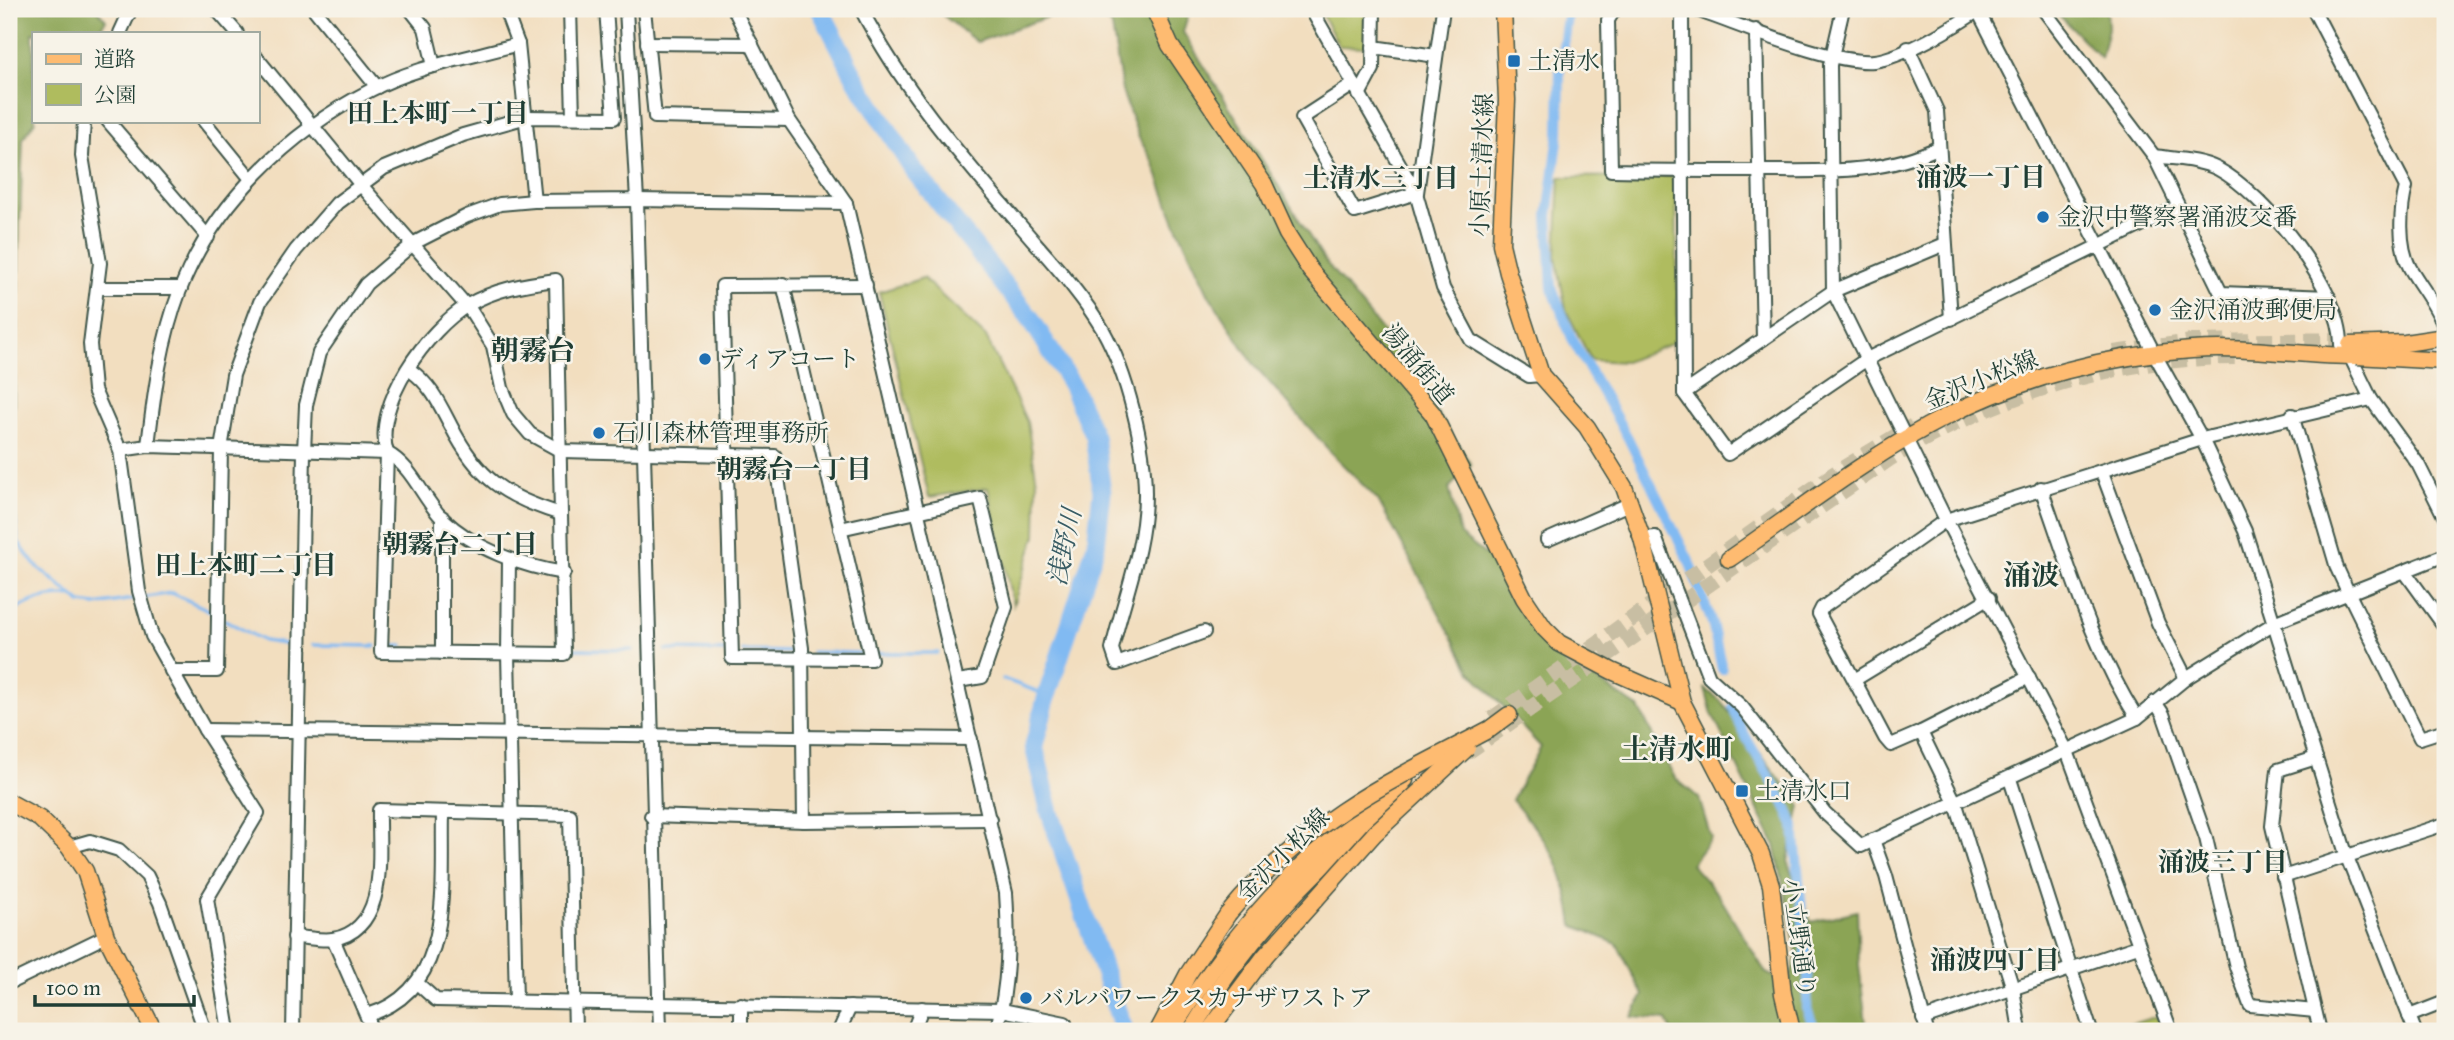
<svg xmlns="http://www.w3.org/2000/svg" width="2454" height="1040" font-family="'IM FELL Great Primer','Noto Serif JP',serif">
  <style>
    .green { fill: #afbc5e; stroke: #677c49; stroke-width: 2 }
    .forest { fill: #8ba455; stroke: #557044; stroke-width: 2 }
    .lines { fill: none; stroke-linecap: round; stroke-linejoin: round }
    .stream { stroke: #81baf2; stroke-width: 3.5 }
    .canal { stroke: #81baf2; stroke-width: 10 }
    .river { stroke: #81baf2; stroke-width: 19 }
    .major-tunnel { stroke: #c8bea3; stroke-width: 16; stroke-dasharray: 16 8; stroke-linecap: butt }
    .minor-casing { stroke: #3f5549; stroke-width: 16 }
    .major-casing { stroke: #3f5549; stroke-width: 19 }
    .minor { stroke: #fff; stroke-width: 12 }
    .major { stroke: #febb71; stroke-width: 16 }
    .major-bridge-casing { stroke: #3f5549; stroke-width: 19; stroke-linecap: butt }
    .major-bridge { stroke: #febb71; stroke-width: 16 }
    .poi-dot { fill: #1f6fb2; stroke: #f7f3e8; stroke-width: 2.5 }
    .labels { text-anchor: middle; stroke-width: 5; stroke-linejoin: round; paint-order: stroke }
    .poi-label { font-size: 24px; fill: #1f3d34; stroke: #f7f3e8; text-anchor: start }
    .street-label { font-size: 24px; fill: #1f3d34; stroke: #f7f3e8 }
    .neighbourhood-label { font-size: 26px; font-weight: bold; fill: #1f3d34; stroke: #f7f3e8 }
    .water-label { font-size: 26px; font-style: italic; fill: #385c64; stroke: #f7f3e8 }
    .quarter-label { font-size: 28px; font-weight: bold; fill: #1f3d34; stroke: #f7f3e8 }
  </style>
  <rect width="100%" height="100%" fill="#f7f3e8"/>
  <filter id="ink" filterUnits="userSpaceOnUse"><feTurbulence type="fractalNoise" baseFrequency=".0143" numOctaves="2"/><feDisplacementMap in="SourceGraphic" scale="14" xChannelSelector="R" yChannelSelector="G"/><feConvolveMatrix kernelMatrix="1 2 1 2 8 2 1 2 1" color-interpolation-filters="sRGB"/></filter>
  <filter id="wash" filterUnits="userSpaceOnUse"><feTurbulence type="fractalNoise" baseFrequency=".00686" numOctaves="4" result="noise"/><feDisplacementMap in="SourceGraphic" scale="28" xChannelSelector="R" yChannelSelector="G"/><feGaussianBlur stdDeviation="1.57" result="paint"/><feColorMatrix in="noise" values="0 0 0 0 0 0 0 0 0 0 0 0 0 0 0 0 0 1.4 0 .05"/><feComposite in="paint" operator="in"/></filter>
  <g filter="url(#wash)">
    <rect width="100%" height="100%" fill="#f2debf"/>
    <g class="green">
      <polygon points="1319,9 1367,9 1367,47 1339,46"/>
      <polygon points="1671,176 1676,184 1678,341 1625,362 1591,360 1566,310 1556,257 1560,177"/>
      <polygon points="923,278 986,337 1027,422 1037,482 1036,535 1013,605 988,488 929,497 879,292"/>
      <polygon points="2157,1016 2162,1031 2111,1031"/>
    </g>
    <g class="forest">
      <polygon points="9,9 97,9 106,20 97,33 33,33 35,121 23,139 13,421 9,424"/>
      <polygon points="935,9 1070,9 977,42"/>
      <path d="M 1091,9 L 1190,9 L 1183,32 L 1324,260 L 1393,344 L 1471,465 L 1449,488 L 1460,535 L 1491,559 L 1527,622 L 1550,649 L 1639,708 L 1675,778 L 1699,798 L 1711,838 L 1691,864 L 1718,894 L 1766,973 L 1789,984 L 1797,953 L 1775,845 L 1712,714 L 1705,689 L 1720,700 L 1800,806 L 1788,861 L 1811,922 L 1857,911 L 1859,965 L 1867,1031 L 1672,1031 L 1667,1020 L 1632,1017 L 1643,995 L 1617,944 L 1573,925 C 1564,862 1552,848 1512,800 L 1541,747 L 1471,672 L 1378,500 L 1335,457 L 1255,366 L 1209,295 L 1175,222 L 1153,162 L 1139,138 L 1122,91 L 1112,26 Z"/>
      <polygon points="2053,9 2107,9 2108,28 2101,58"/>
    </g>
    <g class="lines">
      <g class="stream">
        <polyline points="13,505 18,542 34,564 81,603 95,605 172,593 213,612"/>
        <path d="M 9,614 C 29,601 45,595 69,596"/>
        <polyline points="225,620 264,641 285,644"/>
        <polyline points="313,645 375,646"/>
        <polyline points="391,646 403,646"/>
        <polyline points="571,649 632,650"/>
        <polyline points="666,650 727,651"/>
        <polyline points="743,651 792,652"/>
        <polyline points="812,652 860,653"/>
        <polyline points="877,653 938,653"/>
        <polyline points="1003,679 1047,695"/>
      </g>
      <g class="canal">
        <polyline points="1568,9 1560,68 1559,134 1548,216 1552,288 1573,341 1628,438 1689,561 1712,623 1722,669"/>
        <path d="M 1733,707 C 1747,749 1778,782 1793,823"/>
        <polyline points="1794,826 1808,975 1807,1009 1815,1031"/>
      </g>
      <polyline class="river" points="820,9 857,81 912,168 1031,319 1071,384 1094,436 1102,492 1096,545 1047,695 1034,746 1050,813 1124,1031"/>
    </g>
  </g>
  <g filter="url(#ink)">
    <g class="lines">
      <g class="major-tunnel">
        <polyline points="2114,353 2191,342 2354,340"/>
        <polyline points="1492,719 1834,474 1913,426"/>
        <path d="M 1466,753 L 1889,459 C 1995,395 2113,357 2238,357"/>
      </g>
      <g class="minor-casing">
        <g id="minor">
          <polyline points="216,9 237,33"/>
          <polyline points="314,9 377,87"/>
          <polyline points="410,9 425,28 434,66"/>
          <polyline points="505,9 518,44 534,201"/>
          <polyline points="570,9 573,117"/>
          <polyline points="644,9 655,117 789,120"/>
          <polyline points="734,9 789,120 846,203"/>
          <path d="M 861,9 C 901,86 957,152 1014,218 C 1044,254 1079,289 1103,330 C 1127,373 1145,445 1145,494 C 1145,548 1124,597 1112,649 L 1117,664 L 1204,632"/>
          <polyline points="1311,9 1416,193 1443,288 1471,340 1529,376 1541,375"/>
          <path d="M 1615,9 L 1608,20 L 1611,170 C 1661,171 1711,171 1761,171 C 1822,171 1883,175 1939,147"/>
          <polyline points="1682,9 1684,393 1728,454 1867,359 2178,207"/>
          <path d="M 1693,9 C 1736,23 1832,65 1874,61 C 1902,58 1956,26 1980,9"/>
          <polyline points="1843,9 1830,65 1833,291 1946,520 2067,751 2171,1031"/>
          <polyline points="1977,9 2154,353 2202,439 2245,531 2347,857 2415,1031"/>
          <polyline points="2043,9 2154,156 2221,293 2329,297"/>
          <path d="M 2313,9 L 2406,187 C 2400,210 2398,245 2410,268 C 2422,289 2438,307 2445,330"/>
          <polyline points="1756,30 1763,339"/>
          <polyline points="120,33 131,9"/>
          <polyline points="647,43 752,44"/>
          <polyline points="1373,47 1436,56"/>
          <polyline points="1908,48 1937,111 1951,319"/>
          <polyline points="257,58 361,185 471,311 493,346 502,388 513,414 530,434 561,451 775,456 802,648 804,821"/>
          <polyline points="1354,84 1302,118 1355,212 1416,193"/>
          <polyline points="1359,95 1373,69 1374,9"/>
          <polyline points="84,121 82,156 100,263 90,344 94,390 120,450 139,591 152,636 205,730 258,813 207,899 229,1031"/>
          <polyline points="108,121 208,237"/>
          <polyline points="204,121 251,179"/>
          <path d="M 2154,156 C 2174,159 2199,159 2218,169 C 2265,194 2342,290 2341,345"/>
          <polyline points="1417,193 1443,9"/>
          <path d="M 556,280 L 564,654 L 381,652 L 387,453 C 372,404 428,329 468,305 C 495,289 525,284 556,280 Z"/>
          <polyline points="783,284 871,659 732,658 722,286 866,285"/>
          <polyline points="98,288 181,288"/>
          <polyline points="2350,356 2371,399 2418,464 2445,518"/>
          <path d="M 410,370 C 431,385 439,403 451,426 C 478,479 505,497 561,514"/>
          <polyline points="1684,393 1833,291 1945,244"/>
          <polyline points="2292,415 2337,568 2348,592 2420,738 2445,730"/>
          <path d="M 148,446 C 154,393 161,340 180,290 C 214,203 289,132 371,90 C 416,66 470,58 518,44"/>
          <path d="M 120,450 L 148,446 L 387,453 C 413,467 422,498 442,518 C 474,549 521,566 564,573"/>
          <polyline points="2102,472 2158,623 2186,678"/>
          <path d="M 2041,488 C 2069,566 2092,648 2137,718"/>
          <polyline points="840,529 980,498 1006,607 982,677 958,681"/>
          <polyline points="1642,538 1655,537 1709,677 1742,707 1825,813 1861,846 2137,718 2186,678 2276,622 2445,555"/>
          <polyline points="1547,540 1629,504"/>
          <polyline points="509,559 508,654 516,1001"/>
          <polyline points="2405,572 2445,627"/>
          <polyline points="442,653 442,517"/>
          <polyline points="171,671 217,671 221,449 233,375 260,302 296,250 337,203 384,168 463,135 527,117 614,118 606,9"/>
          <polyline points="1856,679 1989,598"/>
          <polyline points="2155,702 2163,714 2206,838 2236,967 2250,1005 2315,1011"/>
          <polyline points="205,730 971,739"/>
          <polyline points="1921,732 2029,677"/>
          <polyline points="2316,758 2278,770 2272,826 2320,1031"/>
          <polyline points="2010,779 2091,1031"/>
          <polyline points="651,816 804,821 990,819"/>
          <polyline points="1873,840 1886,876 1927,1031"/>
          <polyline points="69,847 90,841 119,850 147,876 160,903 205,1031"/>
          <polyline points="2283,877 2445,824"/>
          <path d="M 294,937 C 306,937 321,941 333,939 C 390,929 378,852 379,810 L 570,815 L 575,1031"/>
          <polyline points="333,939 373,1031"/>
          <polyline points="9,983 106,936"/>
          <polyline points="417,983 436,1000 1002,1010 1065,1023 1068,1031"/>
          <polyline points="741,1004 741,1031"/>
          <path d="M 368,1015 C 456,988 441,885 443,813"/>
          <polyline points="2409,1016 2445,1002"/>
          <polyline points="1923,1019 2138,946"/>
          <polyline points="293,1031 304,452 306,405 319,353 366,284 414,243 467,216 500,204 534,201 637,200 626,9"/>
          <path d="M 660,1031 L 637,200 L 846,203 L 1006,893 C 1009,940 1009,985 996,1031"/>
          <polyline points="839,1031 850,1007"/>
          <polyline points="913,1031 922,1008"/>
          <polyline points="2020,1031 2013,989 1956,804 1921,732 1891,745 1885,738 1819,614 1822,608 1946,520 2202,439 2371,399"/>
        </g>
      </g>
      <g class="major-casing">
        <g id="major">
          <polyline points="1154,9 1170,45 1264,184 1287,234 1310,270 1433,414 1524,598 1544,628 1559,643 1612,671 1682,702"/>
          <polyline points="1503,9 1507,100 1501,244 1508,273 1541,375 1587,427 1624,487 1642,538 1682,702 1761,854 1771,885 1783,994 1792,1031"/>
          <path d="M 1729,559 C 1800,510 1870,455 1947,416 C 2021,378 2108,355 2192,350 C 2247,346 2301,356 2356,356"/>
          <polyline points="1490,729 1509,715"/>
          <polyline points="9,802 40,819 69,847 85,871 106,936 154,1031"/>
          <polyline points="1158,1031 1188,974 1228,914"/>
          <path d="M 1171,1031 C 1233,930 1309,847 1405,780"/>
          <path d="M 1191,1031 C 1245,939 1321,858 1407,795"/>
          <polyline points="1209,1031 1265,956"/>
        </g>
      </g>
      <use href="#minor" class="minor"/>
      <use href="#major" class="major"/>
      <g class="major-bridge-casing">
        <g id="major-bridge">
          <polyline points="2350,345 2405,343 2445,337"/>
          <polyline points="2356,356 2445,361"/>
          <path d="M 1228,914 C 1305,821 1385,783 1490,729"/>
          <polyline points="1265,956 1375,833 1467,748"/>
        </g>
      </g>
      <use href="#major-bridge" class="major-bridge"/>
    </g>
  </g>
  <g class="poi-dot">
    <rect x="1507" y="54" width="14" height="14" rx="3.5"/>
    <circle cx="2043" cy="217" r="7"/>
    <circle cx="2155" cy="310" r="7"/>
    <circle cx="705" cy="359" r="7"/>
    <circle cx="599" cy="433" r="7"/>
    <rect x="1735" y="784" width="14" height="14" rx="3.5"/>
    <circle cx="1026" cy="998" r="7"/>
  </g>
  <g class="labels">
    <g class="poi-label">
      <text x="1528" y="69">土清水</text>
      <text x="2057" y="225">金沢中警察署涌波交番</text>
      <text x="2169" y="318">金沢涌波郵便局</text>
      <text x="719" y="367">ディアコート</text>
      <text x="613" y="441">石川森林管理事務所</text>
      <text x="1756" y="799">土清水口</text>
      <text x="1040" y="1006">バルバワークスカナザワストア</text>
    </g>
    <g class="street-label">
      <text transform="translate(1482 165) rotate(-88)" y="8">小原土清水線</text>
      <text transform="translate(1418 364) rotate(50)" y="8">湯涌街道</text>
      <text transform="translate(1981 380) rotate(-22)" y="8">金沢小松線</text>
      <text transform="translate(1283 855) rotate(-45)" y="8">金沢小松線</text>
      <text transform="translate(1799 938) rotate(82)" y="8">小立野通り</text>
    </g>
    <g class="neighbourhood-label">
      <text x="438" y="122">田上本町一丁目</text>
      <text x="1981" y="186">涌波一丁目</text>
      <text x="1381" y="187">土清水三丁目</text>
      <text x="794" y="478">朝霧台一丁目</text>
      <text x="460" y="553">朝霧台二丁目</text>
      <text x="246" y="574">田上本町二丁目</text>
      <text x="2223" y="871">涌波三丁目</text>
      <text x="1995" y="969">涌波四丁目</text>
    </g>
    <g class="water-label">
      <text transform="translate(1064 547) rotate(-78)" y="9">浅野川</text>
    </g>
    <g class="quarter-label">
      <text x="533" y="360">朝霧台</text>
      <text x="2031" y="585">涌波</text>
      <text x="1677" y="759">土清水町</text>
    </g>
  </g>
  <rect width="2454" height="1040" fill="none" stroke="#f7f3e8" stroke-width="35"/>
  <rect x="32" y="32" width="228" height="91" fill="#f7f3e8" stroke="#a1aaa0" stroke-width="2"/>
  <rect x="46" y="54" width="35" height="10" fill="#febb71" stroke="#a1aaa0" stroke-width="2"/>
  <text x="94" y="66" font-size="21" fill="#1f3d34">道路</text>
  <rect x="46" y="84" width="35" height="21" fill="#afbc5e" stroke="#a1aaa0" stroke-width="2"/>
  <text x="94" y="102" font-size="21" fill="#1f3d34">公園</text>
  <path d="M35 995v10h159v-10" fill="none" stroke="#1f3d34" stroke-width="3.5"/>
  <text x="46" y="995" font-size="21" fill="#1f3d34" stroke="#f7f3e8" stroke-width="5" paint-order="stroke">100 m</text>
</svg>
